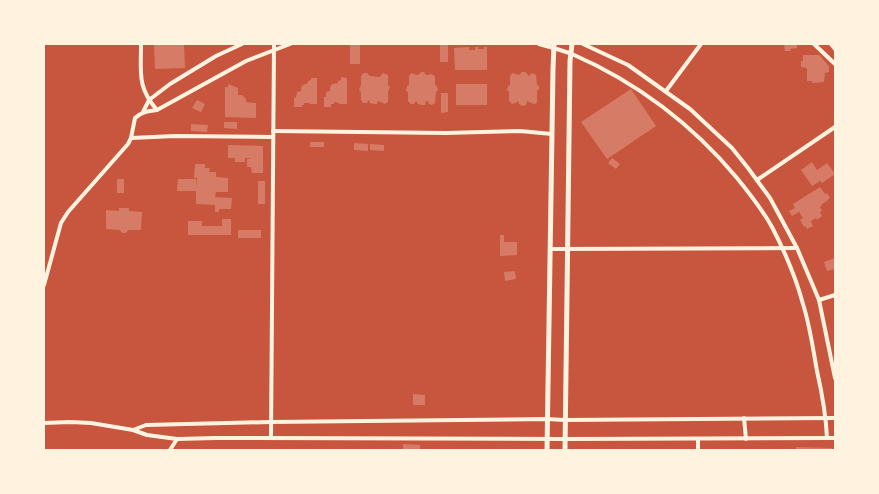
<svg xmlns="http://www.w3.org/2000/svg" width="879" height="494" font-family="'DM Sans',sans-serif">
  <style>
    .building { fill: #d67c66 }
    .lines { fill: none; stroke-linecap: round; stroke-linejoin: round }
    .minor { stroke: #fff3e0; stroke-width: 4 }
    .tertiary { stroke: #fff3e0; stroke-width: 5 }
  </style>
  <rect width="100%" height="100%" fill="#c8553d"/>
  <g class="building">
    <polygon points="154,44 184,44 185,68 155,69"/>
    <rect x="350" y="44" width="10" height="20"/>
    <rect x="440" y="44" width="8" height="18"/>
    <polygon points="784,44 797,44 797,48 790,49 791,51 785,51"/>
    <polygon points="469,47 469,50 475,50 475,47 478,47 478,49 484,49 484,47 487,47 487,70 455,70 454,48"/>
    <polygon points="803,55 819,55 829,66 829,72 825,73 824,82 812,83 812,81 807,81 807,68 801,67 801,61 803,61"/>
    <polygon points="421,72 424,72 426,75 428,75 431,74 435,76 435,85 437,86 438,90 436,92 435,103 432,105 429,104 428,101 426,101 425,105 421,105 418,104 416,101 414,104 411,104 408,101 408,92 406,91 407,86 409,85 409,76 411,73 418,75"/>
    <polygon points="522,72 525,72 529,76 532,73 536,75 537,85 539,86 539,89 537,91 537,103 534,104 527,101 526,105 522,106 519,104 518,101 515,103 512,104 509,101 509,92 507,90 508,86 510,85 510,76 512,73 519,75"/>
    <polygon points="364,73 367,73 370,76 380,77 381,75 383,73 388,75 388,85 390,87 388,92 388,102 385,104 378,101 377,104 374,104 370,103 369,100 367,103 363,103 361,100 361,92 359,90 361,85 361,76"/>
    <polygon points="341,77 347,78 347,104 339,104 339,103 334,102 334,104 331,104 331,107 324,107 324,97 326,97 326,92 330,91 330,87 332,84 338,83 338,81 341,80"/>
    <polygon points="311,78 317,78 317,104 309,104 310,103 304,103 304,105 302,105 302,107 294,107 294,97 296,98 297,92 301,91 301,87 303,85 308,83 308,81 311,80"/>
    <polygon points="228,84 238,88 238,95 242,95 246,99 246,102 256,103 256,118 225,117 225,87 228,87"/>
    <rect x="456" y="84" width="31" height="21"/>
    <polygon points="631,89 656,126 607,159 581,122"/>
    <polygon points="441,93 448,93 448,112 441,113"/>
    <polygon points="197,100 205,104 201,112 192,108"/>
    <polygon points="224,122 237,122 237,129 224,128"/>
    <polygon points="191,124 208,125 207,132 191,131"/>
    <rect x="310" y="142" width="14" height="5"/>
    <polygon points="354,143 368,144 368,151 354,150"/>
    <polygon points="370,144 384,145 384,151 370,150"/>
    <polygon points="228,145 263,146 263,173 252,173 251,167 247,167 247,159 252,158 245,158 245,162 235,162 235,158 228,158"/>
    <polygon points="612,158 620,164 616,169 608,163"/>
    <polygon points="812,162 817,170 827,163 835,174 822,183 820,181 812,186 801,170"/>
    <polygon points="195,164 205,164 205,168 210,168 209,172 216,172 216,177 228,178 228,192 216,192 215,197 232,198 231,209 219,209 219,212 215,212 215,205 196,204 196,191 177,191 178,179 196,179 196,188 197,178 194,178"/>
    <rect x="117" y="179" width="7" height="14"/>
    <rect x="258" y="181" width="7" height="23"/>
    <polygon points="820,187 825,194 827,193 830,198 828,199 828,200 821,205 822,206 820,207 822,211 820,212 822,216 817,220 816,218 811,221 813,226 807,229 805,226 804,227 800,220 803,218 799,212 792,216 789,211 795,208 793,204"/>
    <polygon points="119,208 129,208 129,211 142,212 141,230 128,230 126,233 123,233 121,232 120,230 106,229 106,210 119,211"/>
    <polygon points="222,219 231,219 231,235 188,235 188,221 202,221 202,226 222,226"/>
    <rect x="238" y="230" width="23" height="8"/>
    <polygon points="500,235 504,235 504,242 517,242 517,255 500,256"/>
    <polygon points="835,258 835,269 827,271 824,262"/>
    <polygon points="515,271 516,279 505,281 504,272"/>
    <polygon points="413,394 425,395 425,405 413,405"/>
    <polygon points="403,444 420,445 420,450 403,450"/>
    <polygon points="796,447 832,448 832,450 796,450"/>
  </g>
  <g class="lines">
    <g class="minor">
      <path d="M 141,44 C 141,73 137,87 157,110"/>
      <path d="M 539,44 C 550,47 561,50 572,54 C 636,82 692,124 737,178 C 750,194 762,209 772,227 C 785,252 796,278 803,304 C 810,326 813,349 817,371 C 822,393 826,415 827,438"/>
      <polyline points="583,44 628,65 690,109 732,148 748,168 770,198 797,248 819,300 835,378"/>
      <polyline points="814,44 835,64"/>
      <polyline points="831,44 835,49"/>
      <polyline points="666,91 701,44"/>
      <polyline points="143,112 149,100 170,84 216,56 242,44"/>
      <polyline points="273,131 446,133 520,131 552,134"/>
      <polyline points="131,138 175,136 273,137"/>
      <polyline points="757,180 835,127"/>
      <polyline points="551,249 797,248"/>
      <path d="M 44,285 L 61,223 L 68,212 L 128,144 L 131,138 L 135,118 C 141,112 149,111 157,110 L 246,61 L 290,44"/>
      <polyline points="819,300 835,295"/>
      <polyline points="744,418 746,439"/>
      <polyline points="44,423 70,422 91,423 133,430 147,435 177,439 216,438 565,439 835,438"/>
      <polyline points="133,430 146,425 270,422 547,419 564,420 835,418"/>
      <polyline points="271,438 274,44"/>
      <polyline points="170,450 177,439"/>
      <polyline points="698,450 698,439"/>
    </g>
    <g class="tertiary">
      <polyline points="547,450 553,69 554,44"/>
      <polyline points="565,450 570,61 572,44"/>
    </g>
  </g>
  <rect width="879" height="494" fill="none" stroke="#fff3e0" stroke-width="90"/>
</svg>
